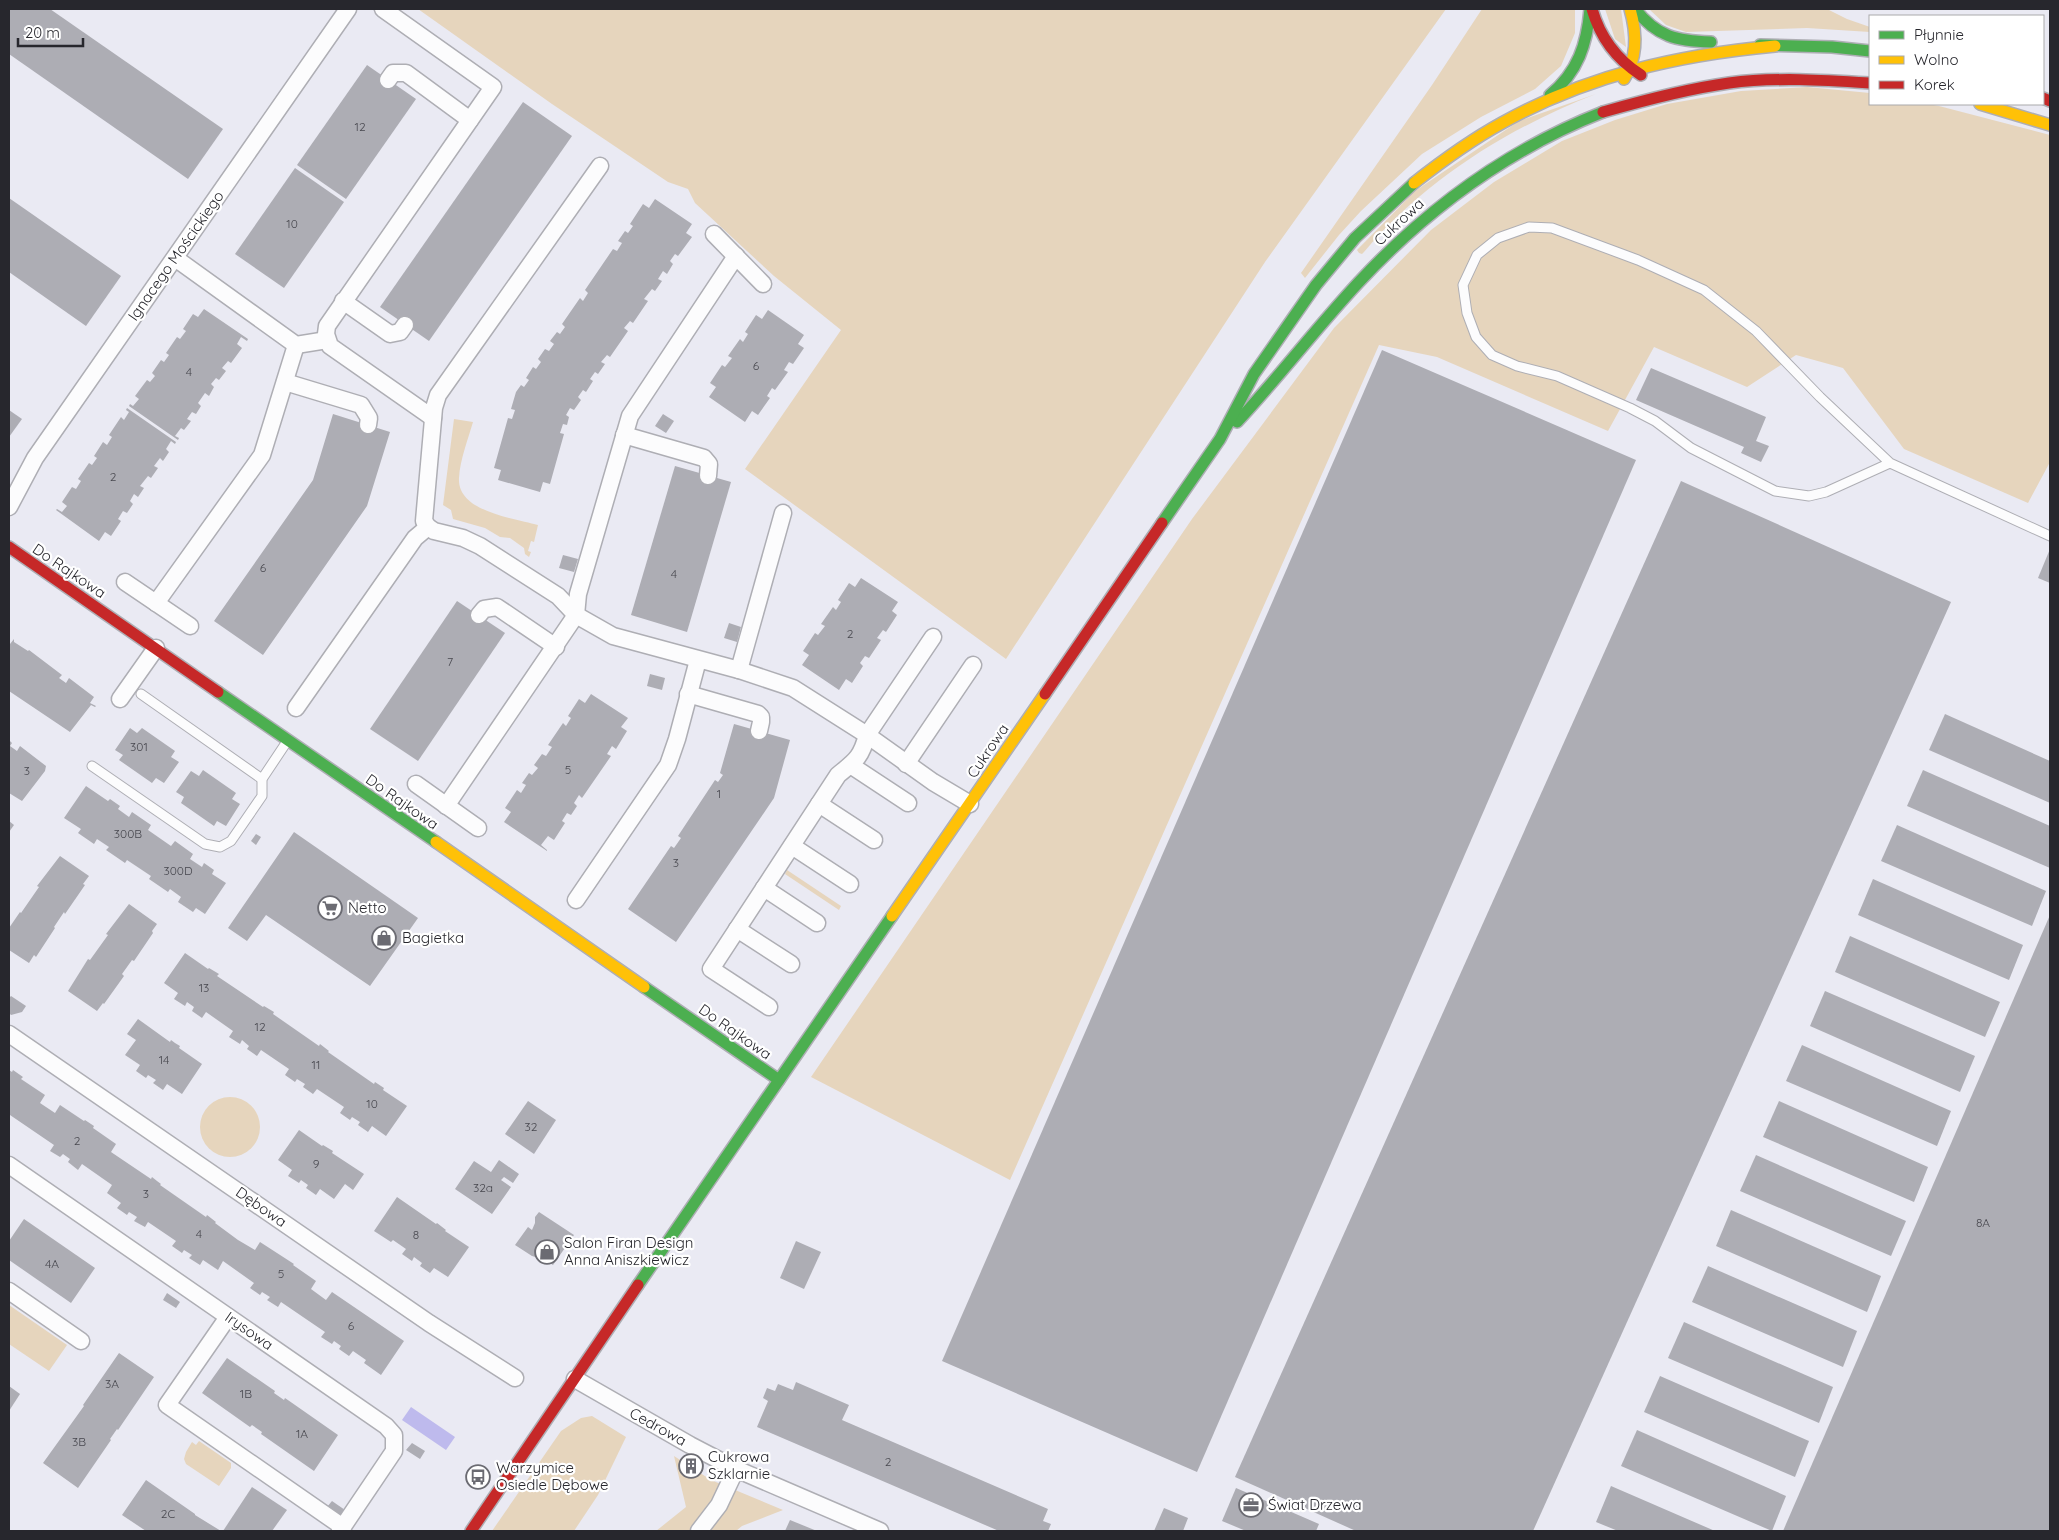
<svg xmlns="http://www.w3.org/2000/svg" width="2059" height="1540" font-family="Quicksand,sans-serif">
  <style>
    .green { fill: #e6d5bd }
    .water { fill: #bebaed }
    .building { fill: #adadb4 }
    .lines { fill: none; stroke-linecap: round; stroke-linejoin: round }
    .lane-casing { stroke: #aeaeb4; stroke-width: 11 }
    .street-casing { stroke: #aeaeb4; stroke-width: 19 }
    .fast-casing { stroke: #aeaeb4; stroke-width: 14 }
    .slow-casing { stroke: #aeaeb4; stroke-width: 14 }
    .jam-casing { stroke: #aeaeb4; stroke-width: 14 }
    .lane { stroke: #fcfcfd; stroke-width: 9 }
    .street { stroke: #fcfcfd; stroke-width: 16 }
    .fast { stroke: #4caf50; stroke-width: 11 }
    .slow { stroke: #ffc107; stroke-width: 11 }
    .jam { stroke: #c62828; stroke-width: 11 }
    .labels { text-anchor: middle; stroke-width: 4.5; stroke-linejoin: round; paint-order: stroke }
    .number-label { font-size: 12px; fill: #48484f }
    .street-label { font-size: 15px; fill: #27272d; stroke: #fff }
    .poi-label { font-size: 15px; fill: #27272d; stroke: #fff; text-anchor: start }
  </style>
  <rect width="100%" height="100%" fill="#eaeaf3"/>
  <g class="green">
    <polygon points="418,9 1446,9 1265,262 1006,659 745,469 841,330 774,276 695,203 688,189 668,182 552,104"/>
    <polygon points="1482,9 1575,9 1575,33 1561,66 1535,89 1481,117 1422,154 1361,211 1339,235 1305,278 1301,273 1432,85"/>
    <polygon points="1605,9 1621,9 1626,47 1615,39"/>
    <polygon points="1649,9 1827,9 1847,19 1870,27 1870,32 1807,28 1686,32 1666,25"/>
    <polygon points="1807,87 1870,93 1870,104 1928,104 1939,106 2050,135 2050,462 2028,503 1904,449 1843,368 1796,355 1747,387 1654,347 1608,431 1437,357 1379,345 1010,1180 811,1077 1192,519 1334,328 1431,230 1494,182 1562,141 1615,120 1667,104 1741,91"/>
    <path d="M 1596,94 C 1508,128 1425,180 1364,252 L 1362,254 L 1359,253 L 1357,250 L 1415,191 L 1519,121 Z"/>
    <path d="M 454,419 L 473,422 C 468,439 460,460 459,478 C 457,512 514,518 538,525 L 534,542 L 531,541 L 528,551 L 531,552 L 529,557 L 525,554 L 524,548 L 510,538 L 500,537 L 485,528 L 453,519 L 451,510 L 443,505 Z"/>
    <polygon points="787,870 841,906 839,910 785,874"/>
    <circle cx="230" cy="1127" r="30"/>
    <polygon points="9,1305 67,1345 49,1371 9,1344"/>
    <polygon points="592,1416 626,1437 598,1495 574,1531 492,1531 561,1431 581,1418"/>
    <polygon points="199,1441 231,1463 231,1468 219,1486 186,1464 184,1459 186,1452 192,1442 196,1445"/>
    <polygon points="674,1456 711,1480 783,1510 742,1526 736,1531 656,1531 686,1507"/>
  </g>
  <polygon class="water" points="411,1407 455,1437 446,1450 402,1420"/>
  <g class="building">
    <polygon points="9,9 50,9 223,129 188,179 9,54"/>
    <polygon points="367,65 416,99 346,199 297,165"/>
    <polygon points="523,102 572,136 429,341 380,307"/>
    <polygon points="295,168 344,202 284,288 235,254"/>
    <polygon points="9,198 121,276 86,326 9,272"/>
    <polygon points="655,199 692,224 686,233 692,237 678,256 675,254 670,261 673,264 667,274 663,271 658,279 662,281 655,291 652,289 644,299 648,301 633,323 630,321 624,328 628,331 610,357 607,355 601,362 605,364 598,374 595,372 590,379 593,381 586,392 583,390 578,397 581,400 574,410 570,408 566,415 569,417 567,425 563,424 560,433 564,434 550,484 543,482 540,492 498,480 501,470 494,468 508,418 512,419 515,410 511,409 516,392 521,385 524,387 529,380 526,378 533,367 536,369 541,362 538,359 545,349 549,351 554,344 550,341 557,332 560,334 565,327 562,324 580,298 583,301 588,293 585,290 613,249 617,251 622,243 618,241 625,231 628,233 633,226 630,224 643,204 649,208"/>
    <polygon points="204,309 248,339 247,341 241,337 237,344 242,348 231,363 228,361 222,368 226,371 219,380 216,378 211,384 214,387 209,396 205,393 198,403 201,406 196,414 192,412 187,419 191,421 184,430 181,428 175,436 179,438 178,440 129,406 130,404 133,406 139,399 135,396 147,380 150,382 155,376 152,373 161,360 164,362 169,355 166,353 177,337 180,339 186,331 183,329 193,314 198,317"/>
    <polygon points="768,310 804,335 798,344 804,348 793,364 789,362 784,370 788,372 775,390 772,388 767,396 770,398 758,415 752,411 745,422 709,397 716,387 710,383 722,365 725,367 732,358 728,356 740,339 743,342 748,334 745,332 756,315 762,319"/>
    <polygon points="1382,350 1636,460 1197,1472 942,1361"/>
    <polygon points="1651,368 1766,417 1756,441 1769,446 1761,462 1741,453 1744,447 1636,400"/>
    <polygon points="127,408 176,442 175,444 171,441 166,449 169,452 163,461 160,458 154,466 158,468 151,478 148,476 140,486 144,488 138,497 134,494 130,501 133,504 127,513 123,511 118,519 121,521 111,536 105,532 99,541 56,510 57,509 62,512 67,506 62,502 72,487 76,489 81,481 78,479 89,463 92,465 97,458 94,456 103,442 107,445 112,437 109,435 121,417 124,420 129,412 126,410"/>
    <polygon points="9,410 22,419 9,437"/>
    <polygon points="333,414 390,432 367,506 263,655 214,621 313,480"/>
    <polygon points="663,414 674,421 666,433 655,426"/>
    <polygon points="675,466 731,482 687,632 631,615"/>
    <polygon points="1681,481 1951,602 1533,1531 1356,1531 1235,1477"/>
    <polygon points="2050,549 2050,583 2038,578"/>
    <polygon points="563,555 578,559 574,572 559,568"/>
    <polygon points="861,578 898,602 892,611 897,615 886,632 883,630 877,638 881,640 869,658 865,656 860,663 863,666 852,683 846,679 839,690 802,665 809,655 803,651 815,633 818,635 825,626 821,624 833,607 836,610 841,602 838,600 849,583 855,587"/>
    <polygon points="457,601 505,633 418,761 370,729"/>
    <polygon points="729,623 741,627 737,642 724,638"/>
    <polygon points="14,639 14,642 28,651 29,650 62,675 59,678 66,683 69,678 94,697 90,703 96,706 95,707 91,705 70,732 9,691 9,643 10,644"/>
    <polygon points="650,674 665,678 662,690 647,686"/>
    <polygon points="591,694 628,718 621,727 627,731 616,749 612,746 607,754 611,756 582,798 579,795 574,803 577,806 571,815 567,813 562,821 565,823 554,840 548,836 541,845 547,850 547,851 504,822 511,812 505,808 517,790 521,793 526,785 522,783 529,773 532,775 538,768 534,765 542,754 546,756 552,747 548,745 563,723 566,726 571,718 568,716 579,699 585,703"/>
    <polygon points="1945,714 2050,761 2050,803 1929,750"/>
    <polygon points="734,724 790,740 774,798 676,942 628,909 671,846 674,848 681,838 678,836 715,780 718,782 723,775 720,773"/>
    <polygon points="130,728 137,733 142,728 175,751 171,757 179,762 164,783 156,778 152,783 119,760 123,755 115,750"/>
    <polygon points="9,740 12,743 10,746 17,751 20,746 46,766 45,771 22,801 9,793"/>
    <polygon points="203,770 236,793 232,799 240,804 226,826 217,821 214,826 181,803 184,797 176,792 191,771 199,776"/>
    <polygon points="1923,770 2050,826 2050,868 1907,806"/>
    <polygon points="86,786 108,801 110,799 120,806 118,809 129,817 132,812 151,825 148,830 171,846 175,841 193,854 190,859 202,867 204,863 214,870 212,874 226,883 205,914 196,908 193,912 178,902 181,897 170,889 168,892 149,879 151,876 127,860 125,863 106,850 109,847 97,839 94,844 78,833 81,829 64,818"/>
    <polygon points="9,821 14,825 9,832"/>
    <polygon points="1897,825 2046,891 2032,926 1881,861"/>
    <polygon points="294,832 418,918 370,986 266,915 247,941 228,928"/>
    <polygon points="256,834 261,837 256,845 251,841"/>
    <polygon points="60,856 89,876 83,884 85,885 65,914 64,912 54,927 55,928 36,957 34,955 29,963 9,950 9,928 20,912 21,913 39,887 37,886"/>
    <polygon points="1873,879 2023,945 2009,980 1858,915"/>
    <polygon points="129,904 157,924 152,931 153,933 134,961 132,960 122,974 124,976 104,1004 103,1003 97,1011 68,991 88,959 90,960 108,935 106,934"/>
    <polygon points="2050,915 2050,1531 1783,1531"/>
    <polygon points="1850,936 2000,1002 1985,1037 1835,972"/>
    <polygon points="185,953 208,969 209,968 219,974 217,976 263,1007 264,1006 274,1012 273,1014 319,1046 320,1044 329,1051 328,1052 374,1084 375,1082 384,1088 383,1090 407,1106 386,1136 372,1126 368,1132 358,1125 360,1122 352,1117 350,1120 340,1113 344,1107 317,1089 313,1094 303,1087 305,1084 297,1079 295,1082 285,1075 289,1069 261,1050 257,1056 247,1049 249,1046 242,1040 240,1044 229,1037 233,1031 206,1012 202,1018 192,1011 194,1007 187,1002 185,1006 174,999 178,993 164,983"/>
    <polygon points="1825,991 1975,1056 1960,1092 1810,1026"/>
    <polygon points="11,996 26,1006 22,1012 11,1015 9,1013 9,998"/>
    <polygon points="138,1019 170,1042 171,1040 175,1043 180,1046 179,1048 202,1064 182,1094 167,1084 163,1090 153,1083 156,1080 148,1075 146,1078 136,1071 140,1065 125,1055 136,1040 127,1034"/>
    <polygon points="1802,1045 1951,1111 1937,1146 1786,1081"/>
    <polygon points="9,1070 12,1072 13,1070 23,1077 21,1079 45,1095 40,1103 55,1113 60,1105 84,1121 85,1120 94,1126 93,1128 116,1144 111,1152 151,1179 152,1177 157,1181 161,1184 160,1185 206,1217 207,1215 216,1222 215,1223 238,1240 255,1250 260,1242 294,1264 293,1265 316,1281 311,1289 326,1300 332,1292 404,1341 381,1375 364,1363 366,1360 353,1351 349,1356 339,1349 341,1346 334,1341 332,1344 321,1337 325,1332 281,1302 278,1307 267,1300 270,1297 262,1292 260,1295 250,1288 254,1283 223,1261 218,1270 203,1260 200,1265 189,1258 192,1255 184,1250 182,1253 172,1246 176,1241 148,1222 145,1227 134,1221 137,1217 129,1212 127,1215 117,1208 121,1203 107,1193 112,1185 82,1164 78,1170 68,1162 70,1159 63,1154 60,1157 50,1151 54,1145 10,1115 9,1116"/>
    <polygon points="528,1101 556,1120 534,1154 505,1134"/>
    <polygon points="1779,1101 1928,1167 1914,1202 1763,1137"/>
    <polygon points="299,1130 322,1146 323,1145 333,1151 332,1153 364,1174 353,1190 345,1184 334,1199 320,1189 316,1195 306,1188 308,1185 301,1180 299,1183 288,1176 292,1170 278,1160"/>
    <polygon points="1756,1155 1906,1221 1891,1256 1740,1191"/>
    <polygon points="499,1160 519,1174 513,1183 504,1177 501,1180 511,1187 492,1214 455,1189 474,1161 491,1172"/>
    <polygon points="397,1197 436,1224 437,1223 446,1230 445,1231 469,1247 448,1277 434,1268 430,1273 420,1266 422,1263 414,1257 412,1261 402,1254 406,1249 393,1240 391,1242 374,1231"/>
    <polygon points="1731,1210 1881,1276 1867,1312 1716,1246"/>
    <polygon points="539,1212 574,1235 553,1265 545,1260 532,1256 515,1245 528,1227 532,1230 535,1223 535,1217"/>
    <polygon points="24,1219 95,1268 71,1303 9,1260 9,1241"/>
    <polygon points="796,1241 821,1252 804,1289 780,1278"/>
    <polygon points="1708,1266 1857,1331 1843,1367 1692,1302"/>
    <polygon points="167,1293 180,1302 176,1308 163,1300"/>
    <polygon points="1684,1322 1833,1387 1819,1423 1668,1358"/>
    <polygon points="119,1353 154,1377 118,1430 117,1429 110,1439 111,1440 78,1488 43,1463 84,1406 83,1405"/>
    <polygon points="227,1358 275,1391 274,1393 284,1400 285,1398 338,1435 314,1471 261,1434 262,1432 252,1425 250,1427 202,1393"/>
    <polygon points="1660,1376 1809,1441 1795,1477 1644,1412"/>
    <polygon points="796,1382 849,1405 842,1420 1048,1509 1043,1521 1051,1524 1048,1531 999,1531 757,1427 768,1401 763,1398 767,1388 775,1391 778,1384 793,1390"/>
    <polygon points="9,1386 20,1394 9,1411"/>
    <polygon points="1637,1430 1786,1496 1772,1531 1621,1466"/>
    <polygon points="412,1443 425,1451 420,1459 406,1450"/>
    <polygon points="688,1460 697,1464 693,1471 684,1467"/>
    <polygon points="146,1480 195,1514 195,1515 221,1531 146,1531 122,1515"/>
    <polygon points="1611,1486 1715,1531 1618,1531 1596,1522"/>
    <polygon points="252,1487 287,1510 272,1531 223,1531"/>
    <polygon points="1236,1488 1319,1524 1316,1531 1246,1531 1222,1521"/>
    <polygon points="332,1501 345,1510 340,1517 327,1507"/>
    <polygon points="1164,1508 1188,1518 1183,1531 1154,1531"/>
    <polygon points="790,1520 817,1531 785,1531"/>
  </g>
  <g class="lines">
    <g class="lane-casing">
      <g id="lane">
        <polyline points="1890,463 1826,492 1809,496 1775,491 1691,448 1655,421 1630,408 1557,376 1517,366 1492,355 1476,337 1467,313 1463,285 1477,255 1498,238 1529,227 1552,228 1638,260 1704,290 1756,331 1820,397 1890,463 2050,536"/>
        <polyline points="141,694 262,779"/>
        <polyline points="92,766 205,844 220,847 231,841 262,796 262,779 288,740"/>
      </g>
    </g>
    <g class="street-casing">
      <g id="street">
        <polyline points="383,9 493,87 327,326 326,334 330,346 433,418"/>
        <polyline points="388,80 393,73 406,73 470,120"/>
        <polyline points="600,166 438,395 434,408 424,521 428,527 434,531 463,538 480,546 558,596 576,615 613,636 739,670 793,688 867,735 933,782 970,804"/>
        <polyline points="714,234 763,284"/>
        <polyline points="175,258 296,345 327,340"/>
        <polyline points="343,301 390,334 400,332 405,325"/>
        <polyline points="285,382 361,405 369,418 368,425"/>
        <polyline points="624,435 704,458 709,464 708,476"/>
        <polyline points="9,507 35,458 348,9"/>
        <polyline points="125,582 190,626"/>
        <polyline points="156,603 262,455 296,345"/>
        <polyline points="479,615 484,609 497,607 556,647"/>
        <polyline points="739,670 783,513"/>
        <polyline points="688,694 758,714 761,717 761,722 759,731"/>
        <polyline points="120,699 156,648"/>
        <polyline points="296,708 415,538 428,527"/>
        <polyline points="906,764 973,665"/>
        <polyline points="852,766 908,803"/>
        <polyline points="416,784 478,828"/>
        <polyline points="819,804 874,840"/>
        <polyline points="446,806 576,615 578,594 630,416 736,256"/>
        <polyline points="792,846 850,884"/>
        <polyline points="764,888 817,923"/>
        <polyline points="576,900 668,765 677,739 698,660"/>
        <polyline points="737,929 791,964"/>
        <path d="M 769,1007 L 711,969 L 838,775 C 855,761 861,758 867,735 L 933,637"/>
        <polyline points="9,1034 429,1323 515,1378"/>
        <polyline points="9,1165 386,1426 394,1435 394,1451 340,1531"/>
        <polyline points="9,1291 81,1341"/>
        <polyline points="228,1317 167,1405 343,1527"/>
        <polyline points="575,1379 690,1445 736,1469 880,1531"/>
        <polyline points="699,1531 719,1505 736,1469"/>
      </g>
    </g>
    <g class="fast-casing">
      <g id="fast">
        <path d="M 1635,9 C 1657,37 1677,41 1711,42"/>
        <polyline points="1760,45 1832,47 1870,51"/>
        <path d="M 1550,95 C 1578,72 1587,44 1590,9"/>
        <path d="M 1237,422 C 1279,377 1317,327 1359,282 C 1428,208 1509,149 1603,112"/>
        <polyline points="1162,523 1220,439 1254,374 1316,285 1355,238 1414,183"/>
        <polyline points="218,692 436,842"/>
        <polyline points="644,987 779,1080"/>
        <polyline points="638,1285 892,916"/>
      </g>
    </g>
    <g class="slow-casing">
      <g id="slow">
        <path d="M 1624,79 C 1638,57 1637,33 1630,9"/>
        <polyline points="1980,104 2050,125"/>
        <path d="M 1414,183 C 1442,161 1471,140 1502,123 C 1588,75 1678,55 1775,46"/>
        <polyline points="436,842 644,987"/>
        <polyline points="892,916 1045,694"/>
      </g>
    </g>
    <g class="jam-casing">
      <g id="jam">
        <path d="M 1592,9 C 1600,37 1616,59 1641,75"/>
        <polyline points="2043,98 2050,101"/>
        <path d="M 1603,112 C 1645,100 1686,89 1729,83 C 1776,77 1823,80 1870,83"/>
        <polyline points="9,547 218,692"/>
        <polyline points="1045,694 1162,523"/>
        <polyline points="471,1531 638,1285"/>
      </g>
    </g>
    <use href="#lane" class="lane"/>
    <use href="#street" class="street"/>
    <use href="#fast" class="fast"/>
    <use href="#slow" class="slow"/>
    <use href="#jam" class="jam"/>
  </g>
  <defs>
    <g id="supermarket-ring" transform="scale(1.25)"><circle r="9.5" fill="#fff" stroke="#6b6b72" stroke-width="1.5"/><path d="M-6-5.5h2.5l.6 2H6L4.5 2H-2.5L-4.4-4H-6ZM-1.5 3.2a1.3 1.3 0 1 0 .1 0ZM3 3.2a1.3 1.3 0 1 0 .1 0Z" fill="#6b6b72"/></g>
    <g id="shop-ring" transform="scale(1.25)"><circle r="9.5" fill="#fff" stroke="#6b6b72" stroke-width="1.5"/><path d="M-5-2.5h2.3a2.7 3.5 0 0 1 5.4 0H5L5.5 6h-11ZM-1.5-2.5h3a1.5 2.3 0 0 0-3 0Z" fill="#6b6b72"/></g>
    <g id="building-ring" transform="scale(1.25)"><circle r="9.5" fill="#fff" stroke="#6b6b72" stroke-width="1.5"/><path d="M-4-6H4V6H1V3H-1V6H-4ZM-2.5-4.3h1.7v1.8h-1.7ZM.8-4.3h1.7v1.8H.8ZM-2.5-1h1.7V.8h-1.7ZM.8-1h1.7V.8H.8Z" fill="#6b6b72"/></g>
    <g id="bus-ring" transform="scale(1.25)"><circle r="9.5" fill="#fff" stroke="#6b6b72" stroke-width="1.5"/><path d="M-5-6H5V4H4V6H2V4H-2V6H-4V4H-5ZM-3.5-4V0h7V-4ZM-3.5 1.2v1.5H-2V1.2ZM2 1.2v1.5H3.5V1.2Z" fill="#6b6b72"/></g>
    <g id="office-ring" transform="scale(1.25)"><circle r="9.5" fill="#fff" stroke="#6b6b72" stroke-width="1.5"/><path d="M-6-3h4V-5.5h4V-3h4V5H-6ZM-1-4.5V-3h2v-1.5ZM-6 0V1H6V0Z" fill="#6b6b72"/></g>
  </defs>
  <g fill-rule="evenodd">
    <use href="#supermarket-ring" x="330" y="908"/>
    <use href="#shop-ring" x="384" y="938"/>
    <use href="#shop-ring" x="547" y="1252"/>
    <use href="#building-ring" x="691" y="1466"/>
    <use href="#bus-ring" x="478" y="1477"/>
    <use href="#office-ring" x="1251" y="1505"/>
  </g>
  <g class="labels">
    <g class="number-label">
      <text x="360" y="131">12</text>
      <text x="292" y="228">10</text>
      <text x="756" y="370">6</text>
      <text x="189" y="376">4</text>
      <text x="113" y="481">2</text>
      <text x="263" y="572">6</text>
      <text x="674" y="578">4</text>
      <text x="850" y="638">2</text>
      <text x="450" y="666">7</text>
      <text x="139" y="751">301</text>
      <text x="568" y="774">5</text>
      <text x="27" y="775">3</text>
      <text x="719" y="798">1</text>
      <text x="128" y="838">300B</text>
      <text x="676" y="867">3</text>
      <text x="178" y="875">300D</text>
      <text x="204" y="992">13</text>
      <text x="260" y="1031">12</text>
      <text x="164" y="1064">14</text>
      <text x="316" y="1069">11</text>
      <text x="372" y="1108">10</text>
      <text x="531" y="1131">32</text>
      <text x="77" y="1145">2</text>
      <text x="316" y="1168">9</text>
      <text x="483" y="1192">32a</text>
      <text x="146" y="1198">3</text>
      <text x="1983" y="1227">8A</text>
      <text x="199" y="1238">4</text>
      <text x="416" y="1239">8</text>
      <text x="52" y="1268">4A</text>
      <text x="281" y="1278">5</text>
      <text x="351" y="1330">6</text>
      <text x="112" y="1388">3A</text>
      <text x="246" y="1398">1B</text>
      <text x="302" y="1438">1A</text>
      <text x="79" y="1446">3B</text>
      <text x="888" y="1466">2</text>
      <text x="168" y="1518">2C</text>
    </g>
    <g class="street-label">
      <text transform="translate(1399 222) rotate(-43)" y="5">Cukrowa</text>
      <text transform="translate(176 256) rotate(-55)" y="5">Ignacego Mościckiego</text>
      <text transform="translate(69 571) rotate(34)" y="5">Do Rajkowa</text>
      <text transform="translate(988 751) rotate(-56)" y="5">Cukrowa</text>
      <text transform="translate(402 802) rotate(35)" y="5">Do Rajkowa</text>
      <text transform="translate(735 1032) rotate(35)" y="5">Do Rajkowa</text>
      <text transform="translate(261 1207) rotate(35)" y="5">Dębowa</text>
      <text transform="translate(249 1331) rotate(35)" y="5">Irysowa</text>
      <text transform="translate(658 1427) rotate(29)" y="5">Cedrowa</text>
    </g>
    <g class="poi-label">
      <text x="348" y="913">Netto</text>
      <text x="402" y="943">Bagietka</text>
      <text x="564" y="1248">Salon Firan Design<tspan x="564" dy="17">Anna Aniszkiewicz</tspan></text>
      <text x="708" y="1462">Cukrowa<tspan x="708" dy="17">Szklarnie</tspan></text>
      <text x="496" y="1473">Warzymice<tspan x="496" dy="17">Osiedle Dębowe</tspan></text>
      <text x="1268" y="1510">Świat Drzewa</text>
    </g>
  </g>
  <rect width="2059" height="1540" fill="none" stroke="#27272d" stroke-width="20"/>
  <rect x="1869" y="15" width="175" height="90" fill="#ffffff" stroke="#a9a9ab"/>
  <rect x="1879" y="31" width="25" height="8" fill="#4caf50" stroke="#a9a9ab"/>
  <text x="1914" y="40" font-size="15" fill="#27272d">Płynnie</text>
  <rect x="1879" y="56" width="25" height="8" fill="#ffc107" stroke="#a9a9ab"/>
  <text x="1914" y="65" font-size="15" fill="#27272d">Wolno</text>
  <rect x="1879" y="81" width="25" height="8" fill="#c62828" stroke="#a9a9ab"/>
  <text x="1914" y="90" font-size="15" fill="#27272d">Korek</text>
  <path d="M18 38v8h65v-8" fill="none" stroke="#27272d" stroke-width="2.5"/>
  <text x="25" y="38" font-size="15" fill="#27272d" stroke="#ffffff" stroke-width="4" paint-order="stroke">20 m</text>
</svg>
